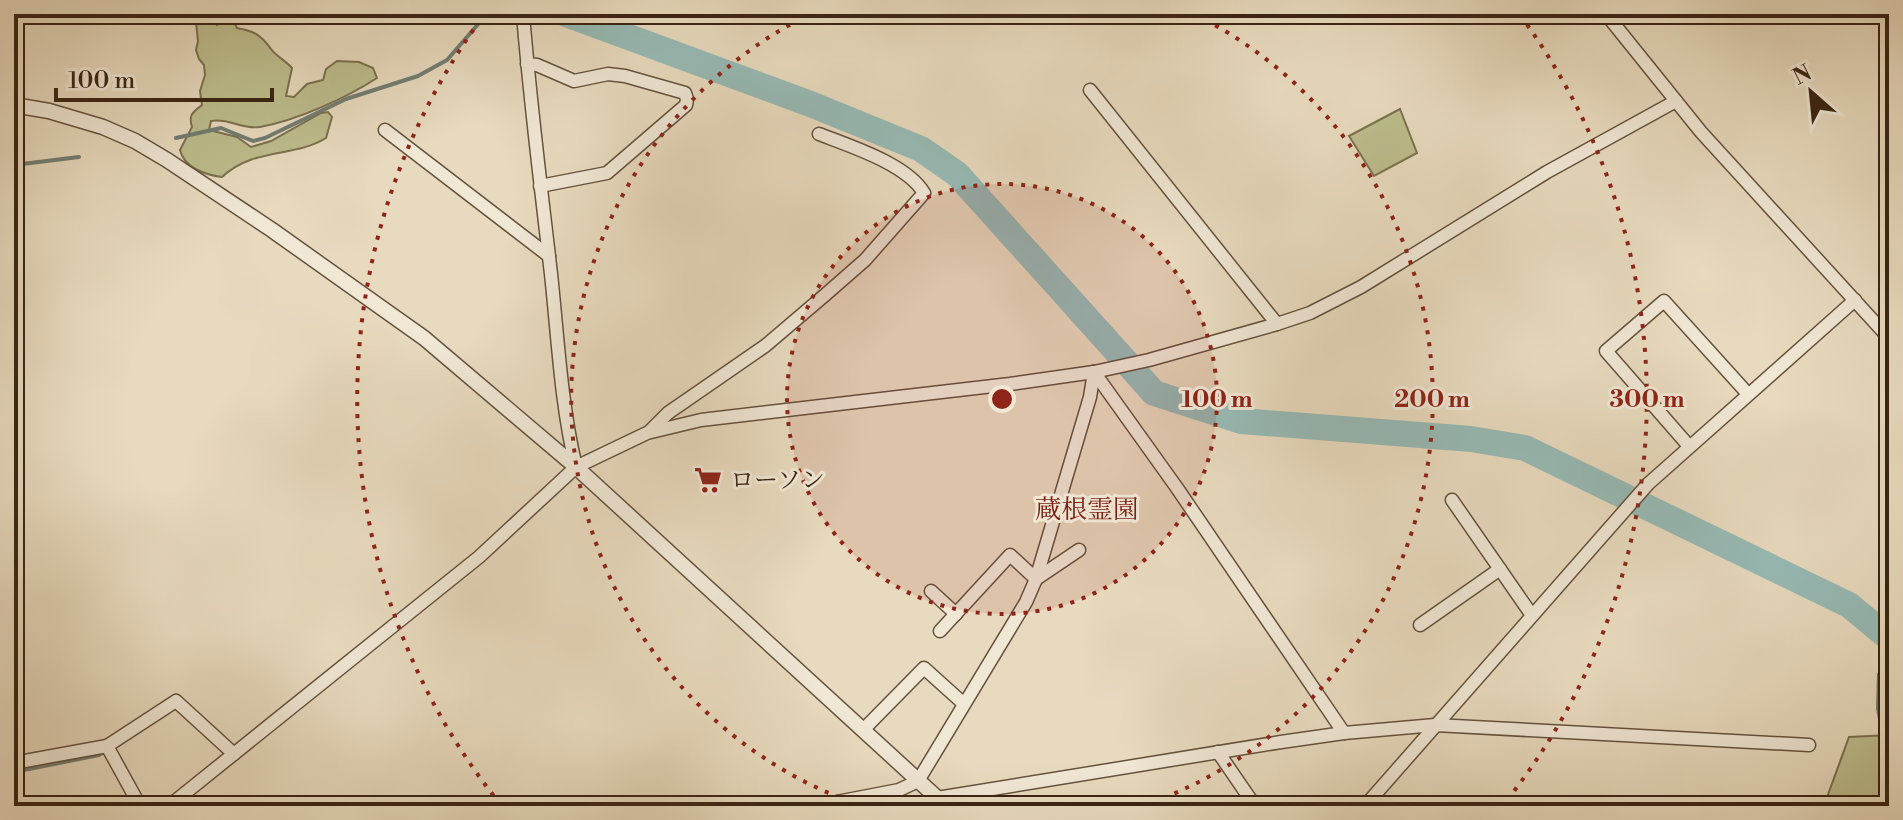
<svg xmlns="http://www.w3.org/2000/svg" width="1903" height="820" font-family="'Libre Bodoni','Noto Serif JP',serif">
  <style>
    .green { fill: #bdbd8d; stroke: #7b7150; stroke-width: 2 }
    .water { fill: #97bab5; stroke: #717e74; stroke-width: 2 }
    .lines { fill: none; stroke-linecap: round; stroke-linejoin: round }
    .stream { stroke: #717e74; stroke-width: 4 }
    .river { stroke: #97bab5; stroke-width: 26 }
    .minor-casing { stroke: #65523e; stroke-width: 15 }
    .tertiary-casing { stroke: #65523e; stroke-width: 17 }
    .minor { stroke: #f0e7d5; stroke-width: 12 }
    .tertiary { stroke: #f0e7d5; stroke-width: 14 }
    .ring { fill: none; stroke: #8f2418; stroke-width: 4; stroke-dasharray: 4 8 }
    .labels { text-anchor: middle; stroke-width: 6; stroke-linejoin: round; paint-order: stroke }
    .poi-label { font-size: 24px; fill: #392513; stroke: #f0e7d5; text-anchor: start }
    .neighbourhood-label { font-size: 26px; fill: #7a1f14; stroke: #f0e7d5 }
    .centre { fill: #8f2418; stroke: #f0e7d5; stroke-width: 4 }
    .ring-label { font-size: 24px; text-anchor: middle; font-weight: bold; fill: #8f2418; stroke: #f0e7d5; stroke-width: 6; stroke-linejoin: round; paint-order: stroke }
  </style>
  <rect width="100%" height="100%" fill="#e8dabe"/>
  <filter id="stains"><feTurbulence type="fractalNoise" baseFrequency=".0025" numOctaves="4"/><feColorMatrix values="0 0 0 0 .2 0 0 0 0 .09 0 0 0 0 .02 0 0 0 .5 -.17"/></filter>
  <radialGradient id="worn" r=".72"><stop offset=".6" stop-color="#630" stop-opacity="0"/><stop offset="1" stop-color="#630" stop-opacity=".3"/></radialGradient>
  <g class="green">
    <path d="M 195,14 L 205,14 L 217,25 L 225,20 L 234,22 L 237,28 C 254,31 261,35 271,49 C 276,56 286,61 292,68 L 286,96 L 294,97 L 307,84 L 323,80 L 326,69 L 337,61 L 359,62 L 373,68 L 377,78 C 346,98 298,120 260,127 C 242,130 230,118 211,121 L 209,130 L 237,137 L 251,147 L 271,141 L 321,113 L 328,112 L 332,117 L 326,138 C 294,158 254,147 222,177 C 206,175 184,168 180,150 L 192,127 C 188,115 193,112 202,105 L 200,91 L 205,75 L 204,65 L 199,59 L 196,50 L 198,41 Z"/>
    <polygon points="1400,109 1417,153 1374,176 1349,136"/>
    <polygon points="1889,735 1889,806 1820,806 1826,800 1849,737"/>
  </g>
  <polygon class="water" points="1889,656 1889,730 1880,724 1877,709 1878,674"/>
  <g class="lines">
    <g class="stream">
      <polyline points="176,138 221,128 253,141 265,138 346,99 418,76 447,60 487,14"/>
      <polyline points="14,165 79,157"/>
      <polyline points="14,772 99,755 107,750"/>
    </g>
    <polyline class="river" points="566,14 813,105 921,149 957,174 1154,393 1241,421 1471,439 1525,448 1849,605 1889,638"/>
    <g class="minor-casing">
      <g id="minor">
        <path d="M 523,14 C 530,102 541,187 551,274 C 558,339 561,405 576,467"/>
        <polyline points="1606,14 1701,132 1889,338"/>
        <polyline points="527,64 537,65 574,81 608,74 625,76 685,93 687,99 686,105 607,173 540,186"/>
        <polyline points="1090,90 1277,324"/>
        <polyline points="385,130 549,256"/>
        <polyline points="1094,372 1177,488 1344,733"/>
        <path d="M 650,431 L 668,413 L 765,346 L 825,295 L 865,260 L 924,193 C 907,164 850,146 819,134"/>
        <polyline points="1688,445 1606,351 1664,301 1748,394"/>
        <polyline points="1452,500 1531,614"/>
        <polyline points="931,591 956,614"/>
        <polyline points="1420,625 1500,569"/>
        <polyline points="940,631 1010,555 1036,579 1079,550"/>
        <polyline points="863,730 924,668 964,704"/>
        <polyline points="107,746 140,806"/>
        <polyline points="1218,752 1255,806"/>
        <polyline points="14,763 107,746 176,701 234,754"/>
        <polyline points="937,798 1281,742 1344,733 1435,725 1809,745"/>
        <polyline points="169,806 479,557 576,467 647,433 701,420 1010,384 1094,372 1149,360 1277,324 1310,313 1361,287 1547,172 1676,101"/>
        <polyline points="816,806 899,790 918,781 1026,602 1036,579 1090,397 1094,372"/>
        <polyline points="1365,806 1648,484 1855,300"/>
      </g>
    </g>
    <g class="tertiary-casing">
      <polyline id="tertiary" points="14,105 49,111 103,127 135,141 167,160 272,230 424,338 576,467 946,806"/>
    </g>
    <use href="#minor" class="minor"/>
    <use href="#tertiary" class="tertiary"/>
  </g>
  <circle cx="1002" cy="399" r="215" fill="#8f2418" fill-opacity=".12"/>
  <g class="ring">
    <circle cx="1002" cy="399" r="215"/>
    <path d="M862 806A430 430 0 0 1 810 14M1194 14A430 430 0 0 1 1142 806"/>
    <path d="M501 805A645 645 0 0 1 484 15M1520 15A645 645 0 0 1 1503 805"/>
  </g>
  <defs>
    <g id="supermarket-bare" transform="scale(2.16)"><path d="M-6-5.5h2.5l.6 2H6L4.5 2H-2.5L-4.4-4H-6ZM-1.5 3.2a1.3 1.3 0 1 0 .1 0ZM3 3.2a1.3 1.3 0 1 0 .1 0Z" fill="#8f2418" stroke="#f0e7d5" stroke-width="2.5" paint-order="stroke"/></g>
  </defs>
  <g fill-rule="evenodd">
    <use href="#supermarket-bare" x="708" y="480"/>
  </g>
  <g class="labels">
    <g class="poi-label">
      <text x="730" y="488">ローソン</text>
    </g>
    <g class="neighbourhood-label">
      <text x="1087" y="518">蔵根霊園</text>
    </g>
  </g>
  <circle cx="1002" cy="399" r="12" class="centre"/>
  <g class="ring-label">
    <text x="1217" y="407">100 m</text>
    <text x="1432" y="407">200 m</text>
    <text x="1647" y="407">300 m</text>
  </g>
  <rect width="1903" height="820" fill="none" stroke="#e8dabe" stroke-width="48"/>
  <rect x="16" y="16" width="1871" height="788" fill="none" stroke="#392513" stroke-width="4"/>
  <rect x="24" y="24" width="1855" height="772" fill="none" stroke="#392513" stroke-width="2"/>
  <g transform="translate(1811 92) rotate(333)" stroke="#f0e7d5" stroke-width="6" paint-order="stroke">
  <path d="M0-6L14 30L0 20L-14 30Z" fill="#392513"/>
  <text y="-12" font-size="22" font-weight="bold" text-anchor="middle" fill="#392513">N</text>
  </g>
  <path d="M56 88v12h216v-12" fill="none" stroke="#392513" stroke-width="4"/>
  <text x="68" y="88" font-size="24" fill="#392513" stroke="#f0e7d5" stroke-width="6" paint-order="stroke">100 m</text>
  <rect width="100%" height="100%" filter="url(#stains)"/>
  <rect width="100%" height="100%" fill="url(#worn)"/>
</svg>
